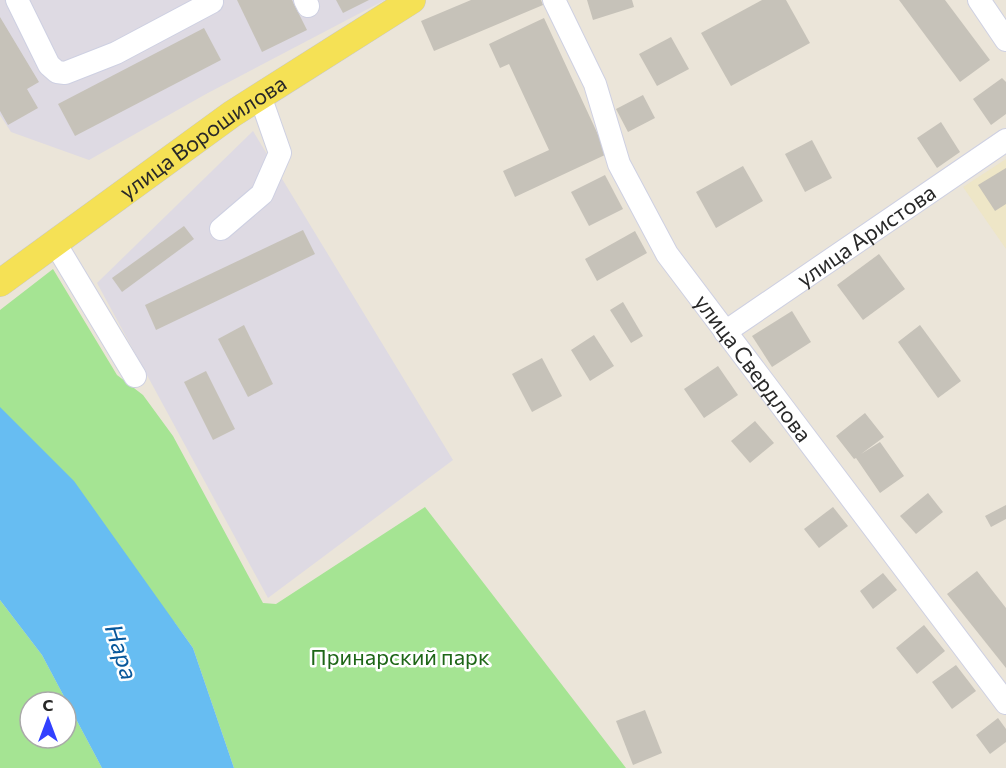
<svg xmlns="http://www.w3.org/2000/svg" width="1006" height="768" font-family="Commissioner,sans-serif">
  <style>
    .industrial { fill: #dedae3 }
    .education { fill: #eee6c7 }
    .green { fill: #a5e493; fill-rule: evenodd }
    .water { fill: #67bdf2 }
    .building { fill: #c6c2b9 }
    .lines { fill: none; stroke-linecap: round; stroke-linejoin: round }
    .minor-casing { stroke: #ced0e2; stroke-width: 24 }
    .major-casing { stroke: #c7c7c7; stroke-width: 28 }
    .minor { stroke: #fff; stroke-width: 22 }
    .major { stroke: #f5e155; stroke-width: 27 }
    .labels { text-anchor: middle; stroke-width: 5; stroke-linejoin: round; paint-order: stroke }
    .street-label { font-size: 22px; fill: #282828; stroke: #fff }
    .park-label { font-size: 22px; fill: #1e6617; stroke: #fff }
    .water-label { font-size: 24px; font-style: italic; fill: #09589b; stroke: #fff }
  </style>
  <rect width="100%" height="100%" fill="#ebe5d9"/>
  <g class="industrial">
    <polygon points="0,0 385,0 206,94 89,160 11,132 0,115"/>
    <polygon points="253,131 453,460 268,598 97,283"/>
  </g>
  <polygon class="education" points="1006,159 1006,249 963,187"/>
  <g class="green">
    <polygon points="53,269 117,375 143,395 173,436 263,603 276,604 425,507 626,768 234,768 193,648 175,623 0,447 0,310"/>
    <path d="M 0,600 L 42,655 L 102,768 L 0,768 ZM 30,702 L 66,702 L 66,738 L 30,738 Z"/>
  </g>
  <polygon class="water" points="0,407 74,481 193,648 234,768 102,768 42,655 0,600"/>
  <g class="building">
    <polygon points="237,0 292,0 307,30 262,52"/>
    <polygon points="336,0 369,0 343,13"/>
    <polygon points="471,0 541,0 543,5 434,51 421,21"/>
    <polygon points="587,0 632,0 634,7 593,20"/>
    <polygon points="762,0 786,0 810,43 731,86 701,33"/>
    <polygon points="899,0 945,0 990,60 960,82"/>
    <polygon points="0,17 39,82 27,89 38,108 8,125 0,111"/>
    <polygon points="544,18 607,154 515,197 503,171 549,150 509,64 500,68 489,44"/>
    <polygon points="204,28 221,60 75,136 58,104"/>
    <polygon points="671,37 689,69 657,86 639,54"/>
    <polygon points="1002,78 1006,82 1006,114 991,125 973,99"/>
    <polygon points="643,95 655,118 628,132 616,109"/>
    <polygon points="941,122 960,152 937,168 917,138"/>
    <polygon points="812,140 832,178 805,192 785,154"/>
    <polygon points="743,166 763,201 716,228 696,192"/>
    <polygon points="1006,168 1006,204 995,211 978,185"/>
    <polygon points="605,175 623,209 589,226 571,192"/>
    <polygon points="184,226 194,239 122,292 112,278"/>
    <polygon points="303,230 315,254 156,330 145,305"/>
    <polygon points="635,231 647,253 597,281 585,259"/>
    <polygon points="879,254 905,289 863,320 837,285"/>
    <polygon points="623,302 643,336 631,343 610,310"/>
    <polygon points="792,311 811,342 772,367 752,336"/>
    <polygon points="244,325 273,384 248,397 218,339"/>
    <polygon points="920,325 961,381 938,398 898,342"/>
    <polygon points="594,335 614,366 590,381 571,350"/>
    <polygon points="542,358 562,396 532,412 512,374"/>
    <polygon points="718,366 738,395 704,418 684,389"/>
    <polygon points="206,371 235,429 213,440 184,382"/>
    <polygon points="865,413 884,437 861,454 880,442 904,476 880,493 856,458 854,459 836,436"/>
    <polygon points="755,421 774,443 750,463 731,441"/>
    <polygon points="928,493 943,512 916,534 900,516"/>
    <polygon points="1006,505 1006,519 991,527 985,516"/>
    <polygon points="833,507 848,526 819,548 804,529"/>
    <polygon points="977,571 1006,608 1006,668 947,594"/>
    <polygon points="883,573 897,590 873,609 860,591"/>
    <polygon points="924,625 945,651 917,674 896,648"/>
    <polygon points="956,665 976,691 952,709 932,682"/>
    <polygon points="645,710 662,753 633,765 616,721"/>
    <polygon points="998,718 1006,729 1006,742 990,754 976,735"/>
  </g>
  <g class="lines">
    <g class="minor-casing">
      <g id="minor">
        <polyline points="17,0 49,65 57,72 65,73 116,53 212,2 211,0"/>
        <polyline points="305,0 308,6"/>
        <path id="s1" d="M 554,0 L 595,84 L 619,164 L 667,254 L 1006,703"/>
        <polyline points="979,0 1006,40"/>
        <polyline points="221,229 262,194 280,153 260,96"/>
        <polyline points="55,243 135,376"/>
        <path id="s2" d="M 725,332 L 1006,140"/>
      </g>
    </g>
    <g class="major-casing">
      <g id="major">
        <path id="s3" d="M 0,283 L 232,114 L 412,0"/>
      </g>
    </g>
    <use href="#minor" class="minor"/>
    <use href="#major" class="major"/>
  </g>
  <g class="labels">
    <g class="street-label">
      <text dy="8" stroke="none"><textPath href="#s3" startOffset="250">улица Ворошилова</textPath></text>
      <text dy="8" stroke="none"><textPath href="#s2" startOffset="171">улица Аристова</textPath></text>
      <text dy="8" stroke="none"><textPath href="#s1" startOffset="422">улица Свердлова</textPath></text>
    </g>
    <g class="park-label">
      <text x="400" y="665">Принарский парк</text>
    </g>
    <g class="water-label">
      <text transform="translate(121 652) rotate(72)" y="8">Нара</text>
    </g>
  </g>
  <g transform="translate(48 720)"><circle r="28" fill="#ffffff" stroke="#a9a9a9" stroke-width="1.5"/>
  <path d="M0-4.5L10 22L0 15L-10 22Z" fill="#3241ff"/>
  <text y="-9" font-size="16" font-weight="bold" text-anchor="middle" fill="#282828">С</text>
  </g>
</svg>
